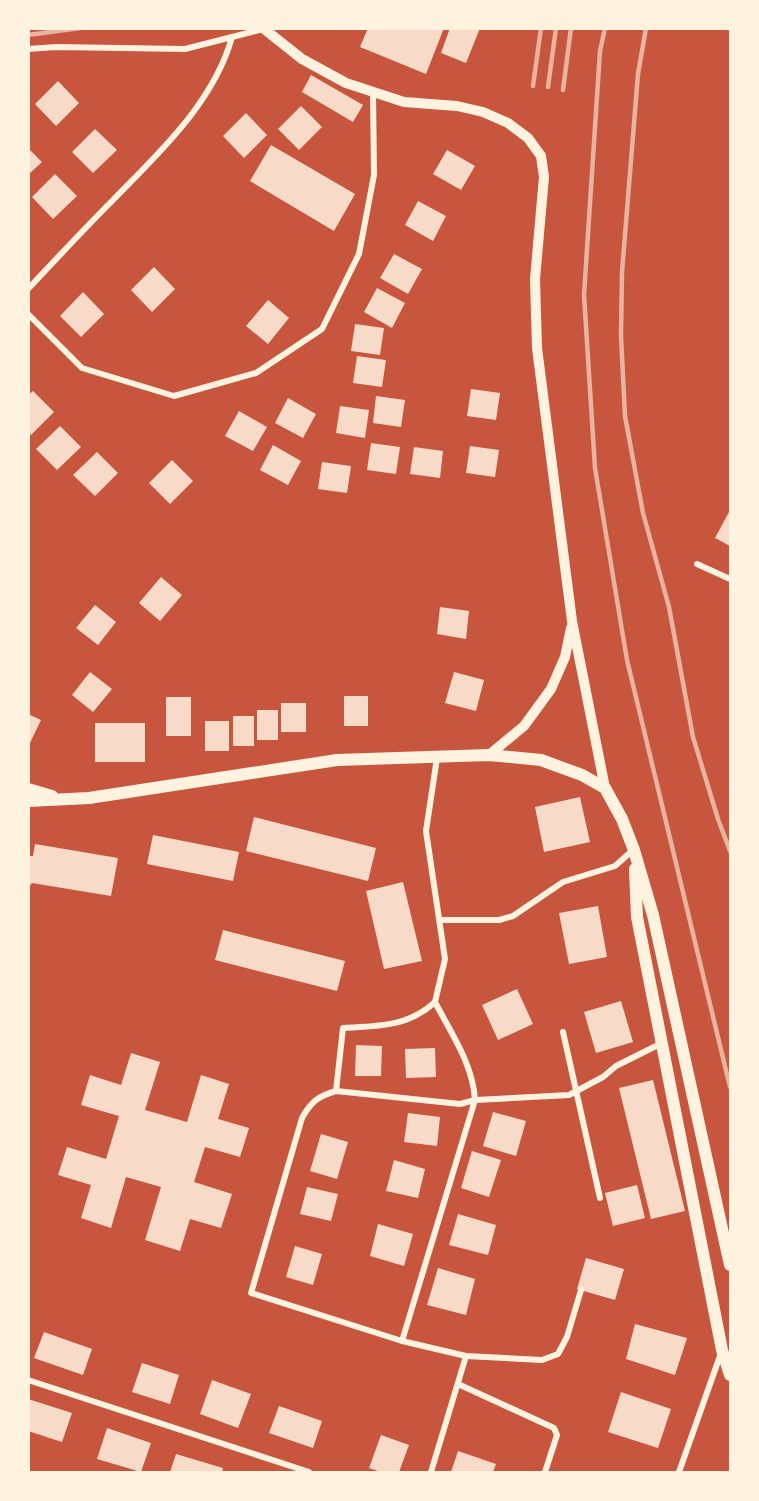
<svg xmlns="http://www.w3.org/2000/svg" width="759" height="1501" font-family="Bitter,serif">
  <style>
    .building { fill: #f7dbc8 }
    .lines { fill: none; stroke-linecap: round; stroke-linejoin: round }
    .minor { stroke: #fff3e0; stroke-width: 6 }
    .tertiary { stroke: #fff3e0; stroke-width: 10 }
    .secondary { stroke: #fff3e0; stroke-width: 12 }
    .rail { stroke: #e9b49f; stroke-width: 4.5 }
  </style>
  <rect width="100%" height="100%" fill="#c8553d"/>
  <g class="building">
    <polygon points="368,28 444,28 426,74 360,47"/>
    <polygon points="450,28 480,28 466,63 441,53"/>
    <polygon points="311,75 363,105 353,122 302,92"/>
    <polygon points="58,81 79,103 56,126 35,104"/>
    <polygon points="301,106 322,127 299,150 278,129"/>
    <polygon points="246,113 267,135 244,158 223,136"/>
    <polygon points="95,129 117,150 93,173 72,152"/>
    <polygon points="271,145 355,194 334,231 250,181"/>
    <polygon points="28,148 42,162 28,175"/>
    <polygon points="447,150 475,166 461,190 433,174"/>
    <polygon points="55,174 77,196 53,219 32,197"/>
    <polygon points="418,201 446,216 433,241 405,225"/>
    <polygon points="394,254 422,269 408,294 380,278"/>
    <polygon points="154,267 175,289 152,312 131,290"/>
    <polygon points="377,288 405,303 392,328 364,312"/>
    <polygon points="83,292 104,314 81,337 60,316"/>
    <polygon points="268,300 289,318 268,344 246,326"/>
    <polygon points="355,324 384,328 380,355 351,351"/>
    <polygon points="357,356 386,360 382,387 353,383"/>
    <polygon points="471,389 500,393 496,420 467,416"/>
    <polygon points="33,391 54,412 31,435 28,432 28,395"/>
    <polygon points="376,396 405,400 401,427 373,423"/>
    <polygon points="288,398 316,414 303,438 275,423"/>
    <polygon points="340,406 369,410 365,438 336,433"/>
    <polygon points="239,411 267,427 253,451 225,436"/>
    <polygon points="60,426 81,447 57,470 36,449"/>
    <polygon points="371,443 400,447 396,474 367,470"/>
    <polygon points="273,445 301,461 288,485 260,470"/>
    <polygon points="470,446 499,450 495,477 466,473"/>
    <polygon points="414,447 443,451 440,478 410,474"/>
    <polygon points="97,452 118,473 95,496 73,475"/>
    <polygon points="172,460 193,481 170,504 149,483"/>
    <polygon points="322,462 351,466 347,493 318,489"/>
    <polygon points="729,512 730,513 730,546 715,538"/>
    <polygon points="161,577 182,595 160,621 139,603"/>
    <polygon points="95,605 116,622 98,645 76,628"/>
    <polygon points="440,607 469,611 466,639 437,634"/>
    <polygon points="90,672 112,689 93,712 72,695"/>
    <polygon points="454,672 484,680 476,711 445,703"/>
    <rect x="344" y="696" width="24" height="30"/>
    <rect x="166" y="697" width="25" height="39"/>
    <rect x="281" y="703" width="25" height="29"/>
    <rect x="257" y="710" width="21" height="30"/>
    <polygon points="28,714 41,720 28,747"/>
    <rect x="233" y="716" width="21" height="30"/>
    <rect x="205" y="721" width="24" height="30"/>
    <rect x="95" y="723" width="50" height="39"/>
    <polygon points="580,797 590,842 544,852 535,807"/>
    <polygon points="254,817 376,848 368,881 246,851"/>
    <polygon points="153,835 239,852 233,881 147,864"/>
    <polygon points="35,844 118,858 111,896 32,883 28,888 28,856 33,856"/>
    <polygon points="403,882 422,961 384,969 366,891"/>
    <polygon points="598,906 607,957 569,964 559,913"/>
    <polygon points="223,930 345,961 337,991 215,960"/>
    <polygon points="517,989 533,1024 498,1040 482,1005"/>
    <polygon points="621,1001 633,1042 596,1053 584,1012"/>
    <polygon points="356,1045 382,1046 381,1076 355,1076"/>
    <polygon points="435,1048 436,1077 406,1078 405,1049"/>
    <polygon points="131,1053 160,1062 145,1110 187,1122 201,1075 229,1084 218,1119 249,1128 240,1157 205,1147 194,1182 232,1194 221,1228 190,1219 180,1251 145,1240 161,1187 126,1177 111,1228 81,1218 91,1185 58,1175 67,1147 106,1159 119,1116 81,1105 90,1075 121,1085"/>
    <polygon points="653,1080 685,1211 651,1219 619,1088"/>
    <polygon points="493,1112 526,1121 516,1156 483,1146"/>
    <polygon points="408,1113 440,1117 437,1146 404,1142"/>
    <polygon points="321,1134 348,1142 337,1179 310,1171"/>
    <polygon points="472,1151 501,1160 489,1197 461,1188"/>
    <polygon points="394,1160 425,1169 418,1198 386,1191"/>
    <polygon points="637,1185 645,1218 613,1226 605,1193"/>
    <polygon points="307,1187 338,1194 331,1221 300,1214"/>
    <polygon points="458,1214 496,1225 488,1255 449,1245"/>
    <polygon points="378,1224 413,1234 404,1266 370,1256"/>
    <polygon points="295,1246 322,1254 313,1285 286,1277"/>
    <polygon points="586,1258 624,1269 615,1300 577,1289"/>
    <polygon points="438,1268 475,1279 466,1315 427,1305"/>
    <polygon points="635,1324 687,1338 675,1375 626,1359"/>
    <polygon points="44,1332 92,1349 83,1375 34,1358"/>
    <polygon points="142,1363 179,1375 170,1404 132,1392"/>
    <polygon points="212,1380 251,1394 238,1428 200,1414"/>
    <polygon points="621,1392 671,1409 658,1448 608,1432"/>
    <polygon points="28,1399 72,1413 62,1442 28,1431"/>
    <polygon points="279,1406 322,1421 313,1448 269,1433"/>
    <polygon points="107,1428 151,1443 141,1472 97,1459"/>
    <polygon points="381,1435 409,1445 399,1472 381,1472 369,1468"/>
    <polygon points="458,1451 496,1464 493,1472 451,1472"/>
    <polygon points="176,1454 223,1468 222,1472 170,1472"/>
  </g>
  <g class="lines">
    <g class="minor">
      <polyline points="28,49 56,47 185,49 263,29"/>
      <path d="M 28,289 C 57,258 85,228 114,199 C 160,152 214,102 232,37"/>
      <polyline points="28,314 82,368 174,396 256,373 322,329 359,254 374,175 373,92"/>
      <polyline points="697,564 730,579"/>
      <polyline points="440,920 499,920 513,916 563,882 615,866 633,850"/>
      <polyline points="563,1032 600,1198"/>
      <path d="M 336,1091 L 343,1028 C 378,1026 408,1027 435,1002"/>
      <path d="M 581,1290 L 567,1337 L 558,1354 L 542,1360 L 466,1356 L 402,1341 L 251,1293 L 302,1118 C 311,1102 318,1096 336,1091 L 460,1104 L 475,1100 L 569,1095 L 603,1077 L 616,1066 L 662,1043"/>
      <path d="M 402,1341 L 475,1100 C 473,1064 451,1033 435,1002 L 445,959 L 426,831 L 437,758"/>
      <polyline points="28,1380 309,1472"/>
      <polyline points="458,1384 554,1428 557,1435 545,1472"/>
      <polyline points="431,1472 466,1356"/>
      <polyline points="679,1472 721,1353"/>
    </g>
    <g class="tertiary">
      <polyline points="263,28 302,59 346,83 404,102 457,106 483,112 508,123 528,138 541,156 544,177 535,279 537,348 572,621 605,788"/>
      <polyline points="489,755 524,726 551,689 565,657 571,628"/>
    </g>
    <g class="secondary">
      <polyline points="28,789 52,796"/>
      <polyline points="28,801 89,798 337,760 489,755 541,760 582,775 605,788 622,819 634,850 653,915 730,1265"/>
      <polyline points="635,869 637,917 722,1350 730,1375"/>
    </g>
    <g class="rail">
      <polyline points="605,28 600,51 584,295 595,468 627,660 730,1087"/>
      <polyline points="646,28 638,74 622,272 621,336 625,416 643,513 669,607 693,737 718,819 730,851"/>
      <polyline points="28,35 80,28"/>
      <polyline points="533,86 541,28"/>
      <polyline points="548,87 556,28"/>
      <polyline points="563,90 571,28"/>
    </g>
  </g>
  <rect width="759" height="1501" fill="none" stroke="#fff3e0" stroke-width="60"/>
</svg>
